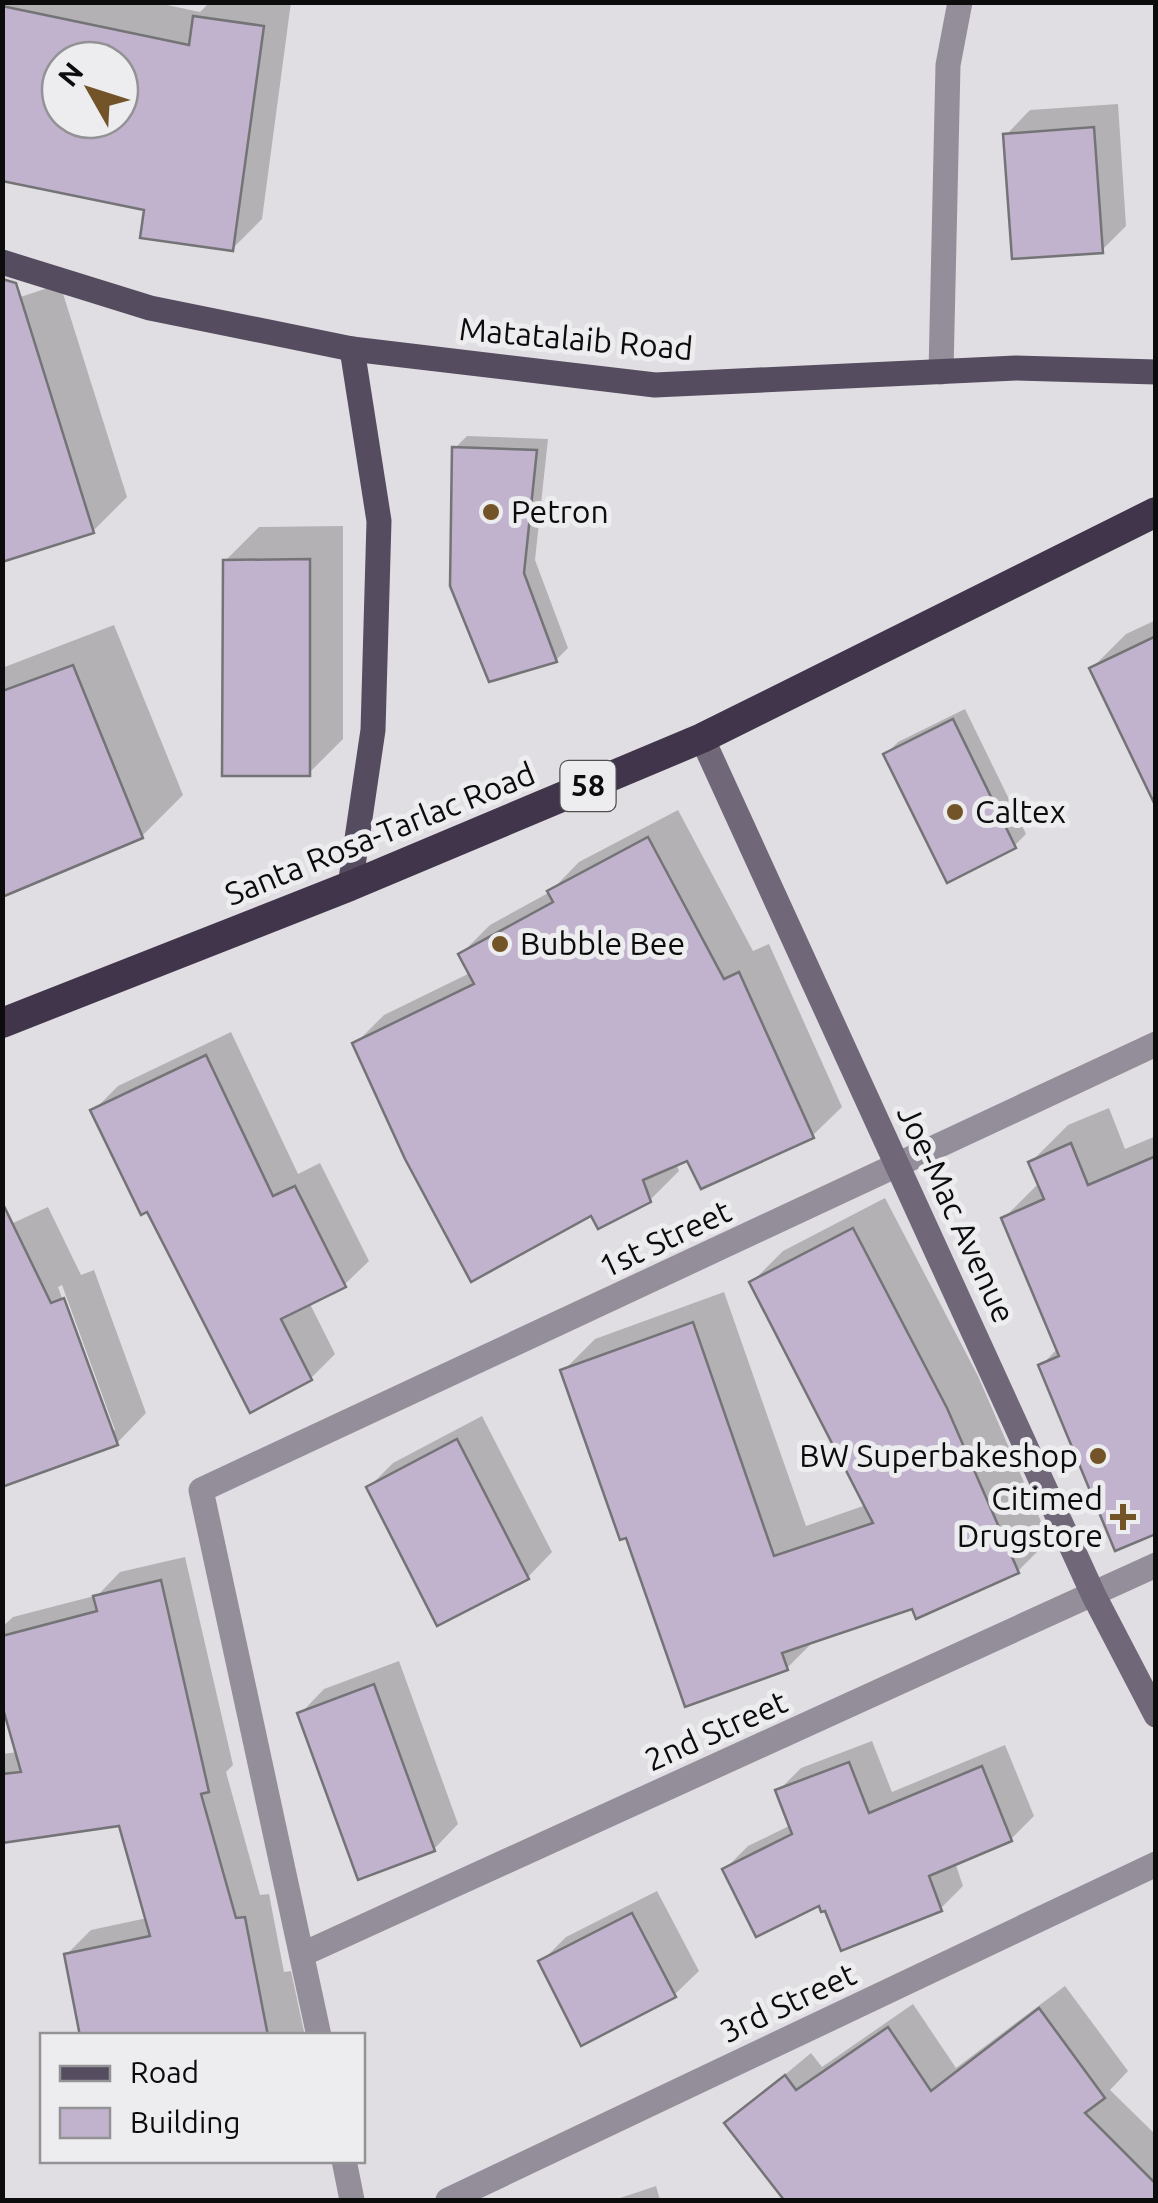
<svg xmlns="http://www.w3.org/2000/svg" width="1158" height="2203" font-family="Ubuntu,sans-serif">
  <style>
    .shadow { fill: #0003; fill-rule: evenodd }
    .building { fill: #c1b3ce; stroke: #747376; stroke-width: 2.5; fill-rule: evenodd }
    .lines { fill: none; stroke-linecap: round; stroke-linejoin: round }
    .street { stroke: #948e9a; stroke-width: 25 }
    .secondary { stroke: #706778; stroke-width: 25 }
    .primary { stroke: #564c60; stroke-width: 25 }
    .highway { stroke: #41354b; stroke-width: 30 }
    .poi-dot { fill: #735429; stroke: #edecef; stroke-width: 4 }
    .labels { text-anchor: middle; stroke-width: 10; stroke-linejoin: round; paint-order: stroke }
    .shield { fill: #edecef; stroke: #504f51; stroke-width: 2.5 }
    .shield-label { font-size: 30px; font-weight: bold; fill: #0c0c0d }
    .street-label { font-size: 32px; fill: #0c0c0d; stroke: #edecef }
    .poi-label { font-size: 32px; fill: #0c0c0d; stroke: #edecef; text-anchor: start }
  </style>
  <rect width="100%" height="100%" fill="#e0dee2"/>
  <g class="shadow">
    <path d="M 2,2 L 153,2 L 200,12 L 210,2 L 291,2 L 262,219 L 232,249 L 146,208 L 2,178 ZM 60,60 L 120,60 L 120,120 L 60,120 Z"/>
    <polygon points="1118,104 1126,226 1102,250 1006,135 1030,110"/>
    <polygon points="60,284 127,497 93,531 2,303"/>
    <polygon points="467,436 548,439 535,560 568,648 556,660 455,448"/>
    <polygon points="343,526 343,739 309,773 225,561 259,527"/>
    <polygon points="1156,620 1156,801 1092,668 1126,634"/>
    <polygon points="114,625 183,795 142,836 2,894 2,668"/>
    <polygon points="965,709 1026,834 1014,846 886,754 898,742"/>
    <polygon points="678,810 753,951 769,944 842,1107 812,1136 688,1158 676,1163 679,1171 650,1200 592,1212 355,1044 384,1015 470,973 461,954 490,925 550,892 579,862"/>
    <polygon points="231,1032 298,1174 320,1163 369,1261 344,1285 309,1302 335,1354 311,1378 94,1110 118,1086"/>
    <polygon points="1109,1108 1125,1149 1156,1136 1156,1532 1041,1366 1058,1348 1004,1218 1040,1182 1031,1162 1068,1125"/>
    <polygon points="885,1198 978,1376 1049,1540 1018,1571 816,1639 787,1668 627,1534 563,1371 595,1339 724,1292 806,1526 866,1505 752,1282 783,1251"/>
    <path d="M 48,1207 L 81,1275 L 94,1270 L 146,1413 L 117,1443 L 2,1228 ZM 62,1285 L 115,1430 L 110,1430 L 58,1287 Z"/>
    <polygon points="482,1416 552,1552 528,1577 438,1623 369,1487 393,1463"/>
    <polygon points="185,1557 233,1765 226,1772 260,1895 269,1894 284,1972 291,1971 305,2036 82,2036 67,1954 91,1930 147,1918 121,1823 2,1840 2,1754 18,1752 2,1695 2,1627 13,1617 98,1595 120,1572"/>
    <polygon points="399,1661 458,1824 434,1849 300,1714 324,1689"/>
    <polygon points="872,1741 892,1792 1005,1745 1034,1816 1011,1839 955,1862 963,1886 940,1909 827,1907 725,1869 748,1846 791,1825 778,1791 801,1768"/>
    <polygon points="657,1891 699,1971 674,1995 541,1962 566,1937"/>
    <polygon points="1065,1986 1128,2071 1110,2090 1156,2135 1156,2200 799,2200 790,2185 727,2123 811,2053 822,2067 913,2004 956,2068"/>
    <polygon points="656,2186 660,2200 614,2200"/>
  </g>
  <g class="building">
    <path d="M 2,6 L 189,45 L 193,16 L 264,26 L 233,251 L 140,238 L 144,210 L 2,181 ZM 60,60 L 120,60 L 120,120 L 60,120 Z"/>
    <polygon points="1094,127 1103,253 1012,259 1003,134"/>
    <polygon points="2,279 16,283 94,533 2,562"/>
    <polygon points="452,447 537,450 524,573 557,662 489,682 450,586"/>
    <polygon points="310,559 310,776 222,776 223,560"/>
    <polygon points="1156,636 1156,807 1089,668"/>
    <polygon points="73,665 143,838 2,897 2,691"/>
    <polygon points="953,719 1016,848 947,883 883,754"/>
    <polygon points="648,837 724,979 739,972 814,1138 701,1189 687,1161 643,1180 651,1202 598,1229 591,1216 471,1282 405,1159 352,1043 474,984 458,954 553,902 547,891"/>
    <polygon points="206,1055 273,1196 295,1186 346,1287 281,1319 312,1380 250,1413 147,1212 141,1215 90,1110"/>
    <polygon points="1071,1143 1088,1185 1156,1156 1156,1534 1115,1551 1038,1365 1059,1356 1001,1218 1044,1199 1028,1162"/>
    <polygon points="2,1202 51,1303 64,1298 118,1445 2,1487"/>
    <polygon points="853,1228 947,1408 1019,1573 916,1619 912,1609 782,1653 788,1670 685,1707 626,1538 620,1540 560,1370 693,1322 774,1556 873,1523 749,1282"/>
    <polygon points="457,1439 529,1579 437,1626 366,1487"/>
    <polygon points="161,1580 209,1792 201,1794 236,1918 245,1917 268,2036 80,2036 64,1954 150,1936 119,1826 2,1843 2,1774 21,1772 2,1705 2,1636 97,1611 93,1596"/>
    <polygon points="374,1684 435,1851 358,1880 297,1713"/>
    <polygon points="849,1762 869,1813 982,1766 1012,1841 929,1876 942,1911 841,1951 825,1911 821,1912 819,1906 756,1937 722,1869 792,1834 775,1790"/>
    <polygon points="632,1913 676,1997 581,2046 538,1961"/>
    <polygon points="1039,2008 1105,2098 1085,2113 1156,2184 1156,2200 784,2200 724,2123 785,2075 796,2090 888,2027 931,2091"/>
  </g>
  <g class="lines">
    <g class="street">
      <polyline points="941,372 948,65 960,2"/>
      <polyline points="303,1954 1156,1565"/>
      <polyline points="319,2036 201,1490 1156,1044"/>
      <polyline points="344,2160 352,2200"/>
      <polyline points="448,2200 1156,1864"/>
    </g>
    <polyline class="secondary" points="702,738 1094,1596 1156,1715"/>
    <g class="primary">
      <polyline points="2,262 150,308 352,349 655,385 1016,368 1156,372"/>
      <polyline points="350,886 373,730 379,521 352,349"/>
    </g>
    <polyline class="highway" points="2,1023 350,886 702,738 1156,512"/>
  </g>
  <g class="poi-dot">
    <circle cx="491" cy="512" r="10"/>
    <circle cx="955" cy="812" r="10"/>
    <circle cx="500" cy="944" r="10"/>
    <circle cx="1098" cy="1456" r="10"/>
    <path d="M1118 1502h10v10h10v10h-10v10h-10v-10h-10v-10h10z"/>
  </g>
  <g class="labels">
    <rect class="shield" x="560.5" y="761" width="55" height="50" rx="8"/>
    <g class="shield-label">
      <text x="588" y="796">58</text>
    </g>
    <g class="street-label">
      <text transform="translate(576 339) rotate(5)" y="11">Matatalaib Road</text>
      <text transform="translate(380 834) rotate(-22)" y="11">Santa Rosa-Tarlac Road</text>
      <text transform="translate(956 1214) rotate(65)" y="11">Joe-Mac Avenue</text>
      <text transform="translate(665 1239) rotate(-25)" y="11">1st Street</text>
      <text transform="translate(716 1731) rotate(-24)" y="11">2nd Street</text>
      <text transform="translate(788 2003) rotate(-25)" y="11">3rd Street</text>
    </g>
    <g class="poi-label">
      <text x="511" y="523">Petron</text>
      <text x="975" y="823">Caltex</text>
      <text x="520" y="955">Bubble Bee</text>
      <text x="1078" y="1467" text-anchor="end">BW Superbakeshop</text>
      <text x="1103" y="1510" text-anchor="end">Citimed<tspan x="1103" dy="37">Drugstore</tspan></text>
    </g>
  </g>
  <rect width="1158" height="2203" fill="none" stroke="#0c0c0d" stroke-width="10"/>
  <rect x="40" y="2033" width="325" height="130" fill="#edecef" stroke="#939295" stroke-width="2.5"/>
  <rect x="60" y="2066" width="50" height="15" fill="#564c60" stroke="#939295" stroke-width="2.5"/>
  <text x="130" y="2083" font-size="30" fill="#0c0c0d">Road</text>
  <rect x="60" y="2108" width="50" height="30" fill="#c1b3ce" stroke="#939295" stroke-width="2.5"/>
  <text x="130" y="2133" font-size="30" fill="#0c0c0d">Building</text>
  <g transform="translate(90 90) rotate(309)"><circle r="48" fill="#edecef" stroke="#939295" stroke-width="2.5"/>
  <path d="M0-8L18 38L0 25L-18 38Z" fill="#735429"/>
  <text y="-15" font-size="28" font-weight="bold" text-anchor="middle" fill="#0c0c0d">N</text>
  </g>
</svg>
